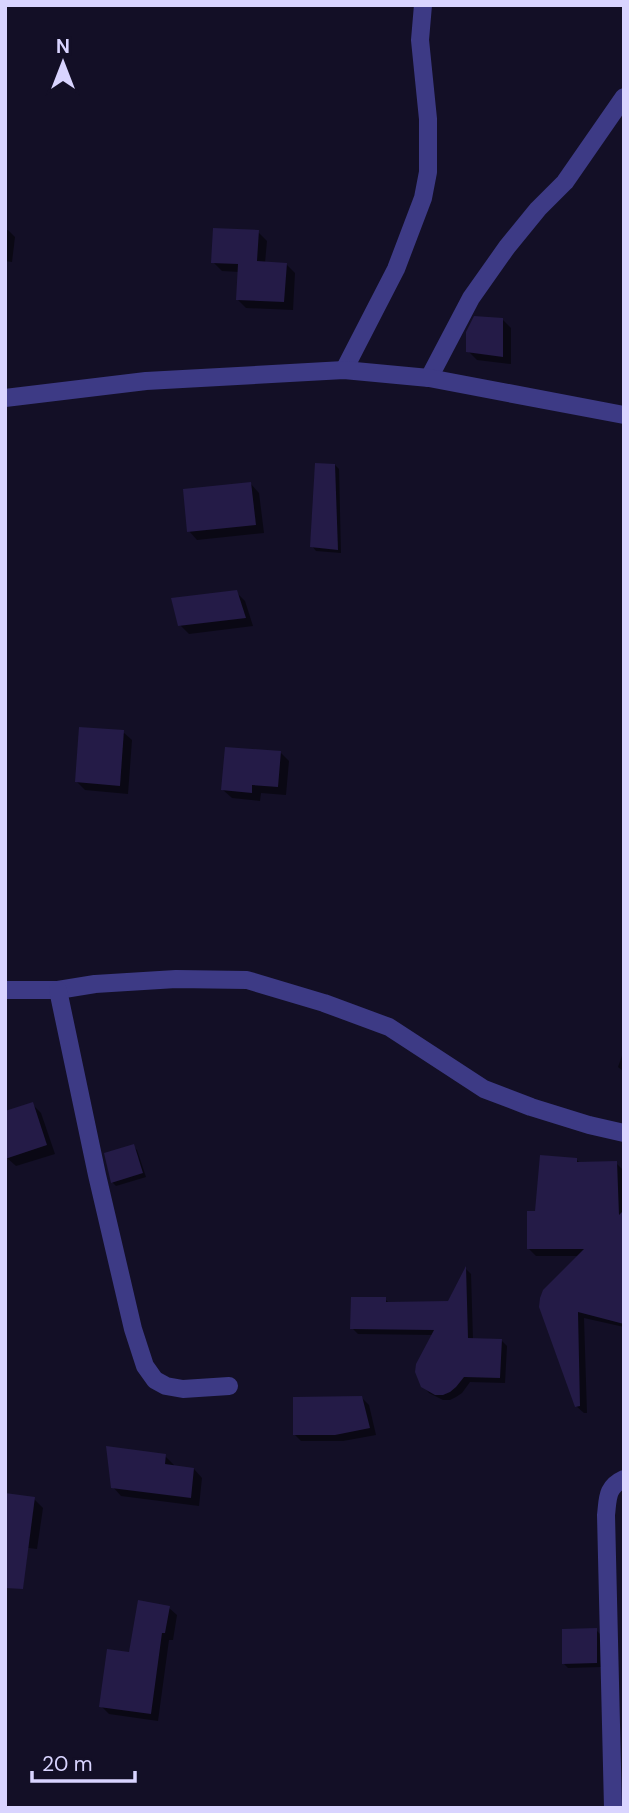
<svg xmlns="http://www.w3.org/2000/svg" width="629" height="1813" font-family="'DM Sans',sans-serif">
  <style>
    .shadow { fill: #0007 }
    .building { fill: #241b47 }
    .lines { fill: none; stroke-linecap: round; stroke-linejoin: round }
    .street { stroke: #3d3a85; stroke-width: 18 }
  </style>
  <rect width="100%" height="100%" fill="#130f26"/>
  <g class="shadow">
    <polygon points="5,230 8,230 15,237 12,262 5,261"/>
    <polygon points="258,232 267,241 265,263 286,264 295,273 293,310 246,308 238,300 239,272 222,271 213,262"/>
    <polygon points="503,320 511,328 511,364 477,360 468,351"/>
    <polygon points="335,465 339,469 341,553 316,551 312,546"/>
    <polygon points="251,484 259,493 264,533 197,540 189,531"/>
    <polygon points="236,592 245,601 253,626 189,634 180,625"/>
    <polygon points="123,732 132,740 128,794 85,790 77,782"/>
    <polygon points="280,752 289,761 286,795 261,793 260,801 232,798 223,790"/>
    <polygon points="624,1050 624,1072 618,1067"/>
    <polygon points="32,1104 41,1113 55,1154 16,1166 7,1158"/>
    <polygon points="133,1146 137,1150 146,1177 116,1186 112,1182"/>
    <polygon points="577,1160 581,1164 616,1163 624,1171 624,1327 584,1318 587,1413 584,1413 576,1406 541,1307 580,1256 536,1256 529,1249 537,1213"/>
    <polygon points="466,1269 471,1274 473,1340 501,1340 507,1346 505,1383 470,1382 462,1393 456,1397 450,1400 443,1400 429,1393 423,1386 433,1335 358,1334 352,1328 385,1299 390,1304 449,1303"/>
    <polygon points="362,1398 369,1405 376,1435 343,1441 301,1441 294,1434"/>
    <polygon points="165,1456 174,1465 174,1467 194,1469 202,1478 199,1506 121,1496 113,1487"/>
    <polygon points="34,1499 43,1508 37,1549 5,1545"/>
    <polygon points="169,1608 177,1615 173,1640 169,1640 158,1721 109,1714 101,1706 131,1654"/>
    <polygon points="596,1630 600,1634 601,1667 568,1668 564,1664"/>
  </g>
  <g class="building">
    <polygon points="213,228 259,230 257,261 287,263 284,302 236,300 238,264 211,263"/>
    <polygon points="474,316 503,318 503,357 466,352 466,332"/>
    <polygon points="315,463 335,464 338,550 310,547"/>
    <polygon points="251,482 256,525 187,532 183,489"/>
    <polygon points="237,590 246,618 178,626 171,598"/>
    <polygon points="79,727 124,730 120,786 75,782"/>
    <polygon points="225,747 281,751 278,787 252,785 252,793 221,790"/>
    <polygon points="33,1102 47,1145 5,1159 5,1111"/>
    <polygon points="134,1144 143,1173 111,1183 104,1153"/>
    <polygon points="540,1155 577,1158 577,1162 617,1161 619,1215 624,1210 624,1324 578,1312 580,1406 575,1407 539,1307 540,1298 543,1290 584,1249 527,1249 527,1211 535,1211"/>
    <polygon points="466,1266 468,1338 502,1339 500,1378 464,1377 456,1387 450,1392 443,1395 435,1395 421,1387 415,1372 416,1364 434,1330 350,1329 351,1297 386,1297 386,1302 448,1301"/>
    <polygon points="362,1396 370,1428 335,1435 293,1435 293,1397"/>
    <polygon points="106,1446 166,1454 165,1464 194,1468 191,1498 111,1488"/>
    <polygon points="5,1493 35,1497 23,1589 5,1588"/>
    <polygon points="138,1600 170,1606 165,1633 162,1633 151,1714 99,1707 107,1649 129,1652"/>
    <polygon points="597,1628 597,1663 562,1664 562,1629"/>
  </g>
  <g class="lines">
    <g class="street">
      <polyline points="344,370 396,269 423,198 428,172 428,119 420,40 423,5"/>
      <polyline points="429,378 471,298 507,247 538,209 565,182 624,97"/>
      <polyline points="5,398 146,381 344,370 429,378 624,415"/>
      <polyline points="5,990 58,990 95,984 176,979 247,980 324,1003 389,1027 484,1089 531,1107 589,1125 624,1133"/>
      <polyline points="58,990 97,1175 133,1329 145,1366 155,1380 166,1386 183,1389 229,1386"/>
      <path d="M 613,1808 L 606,1515 C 608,1499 606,1487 624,1479"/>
    </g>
  </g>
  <rect width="629" height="1813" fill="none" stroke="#d9d4ff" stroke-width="14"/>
  <g transform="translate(63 63)" stroke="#130f26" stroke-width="5" paint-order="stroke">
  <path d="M0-5L12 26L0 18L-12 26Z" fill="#d9d4ff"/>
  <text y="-10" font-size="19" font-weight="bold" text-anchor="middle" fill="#d9d4ff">N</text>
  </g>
  <path d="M32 1771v10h103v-10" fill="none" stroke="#d9d4ff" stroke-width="3.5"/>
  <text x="42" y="1771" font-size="21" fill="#d9d4ff" stroke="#130f26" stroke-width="5" paint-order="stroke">20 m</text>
</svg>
